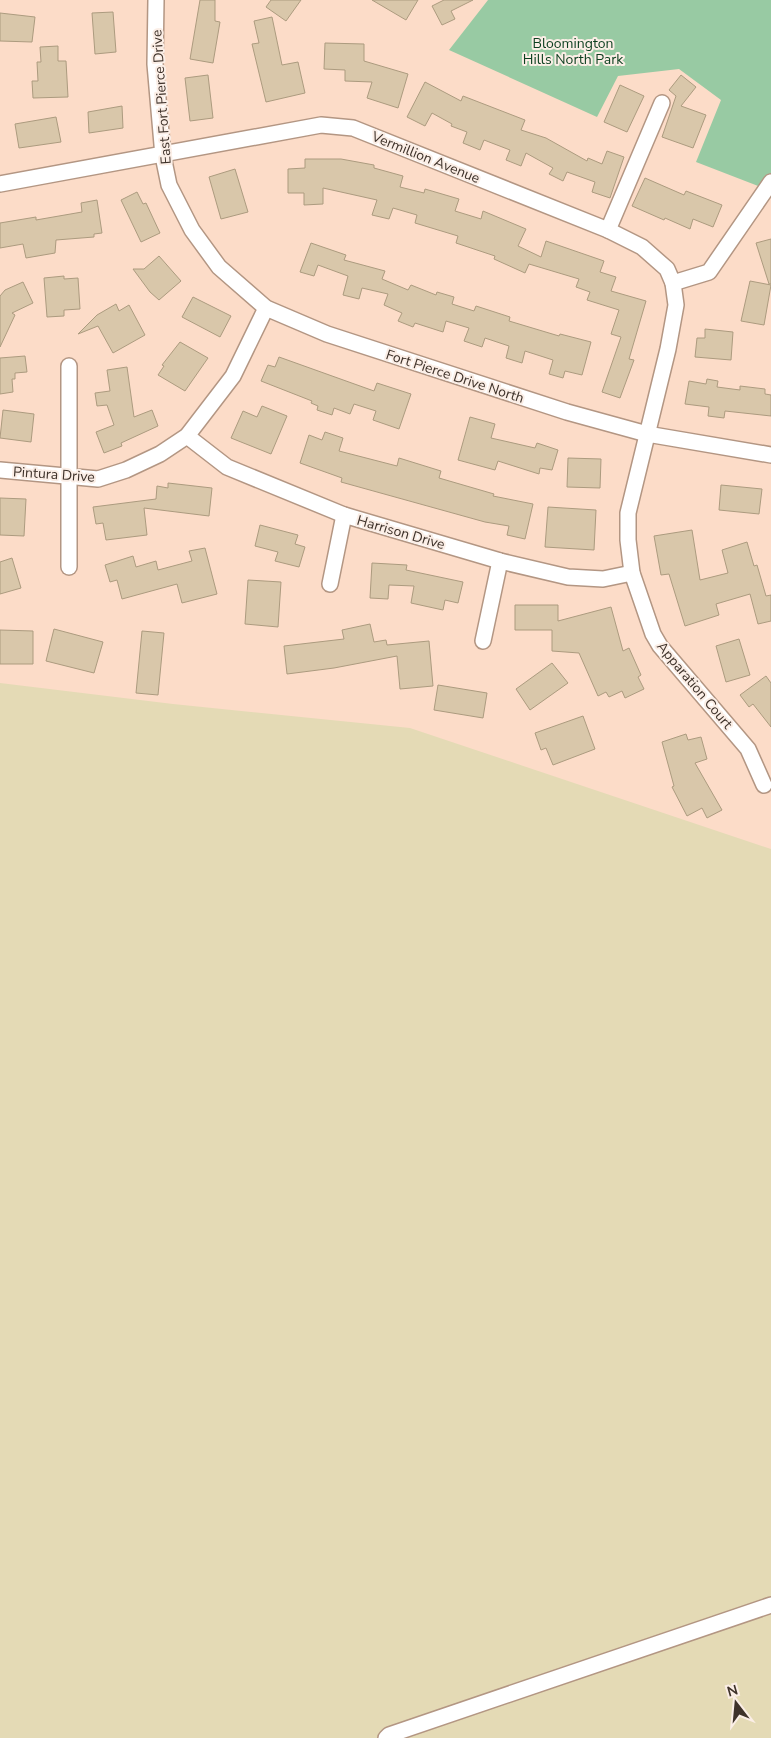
<svg xmlns="http://www.w3.org/2000/svg" width="771" height="1738" font-family="'Nunito Sans',sans-serif">
  <style>
    .green { fill: #98caa3 }
    .sand { fill: #e4dab5 }
    .building { fill: #d9c7aa; stroke: #ac9b7f }
    .lines { fill: none; stroke-linecap: round; stroke-linejoin: round }
    .minor-casing { stroke: #b39683; stroke-width: 18 }
    .minor { stroke: #fff; stroke-width: 15 }
    .labels { text-anchor: middle; stroke-width: 4; stroke-linejoin: round; paint-order: stroke }
    .park-label { font-size: 14px; fill: #0c3f1f; stroke: #fbeee6 }
    .street-label { font-size: 14px; fill: #3e322a; stroke: #fbeee6 }
  </style>
  <rect width="100%" height="100%" fill="#fcdcc8"/>
  <polygon class="green" points="488,0 771,0 771,191 696,162 721,100 679,69 618,76 597,117 449,50"/>
  <polygon class="sand" points="0,683 173,704 410,728 771,849 771,1738 0,1738"/>
  <g class="building">
    <polygon points="200,0 215,0 215,21 220,22 213,63 190,59"/>
    <polygon points="271,0 301,0 286,21 266,7"/>
    <polygon points="372,0 418,0 406,20"/>
    <polygon points="444,0 473,0 451,11 455,19 442,25 432,6"/>
    <polygon points="113,12 116,52 95,54 92,13"/>
    <polygon points="0,13 35,17 32,42 0,41"/>
    <polygon points="272,17 282,65 298,62 305,93 266,102 252,44 259,43 254,21"/>
    <polygon points="325,43 364,44 364,61 408,74 398,108 367,98 372,82 345,81 345,70 324,69"/>
    <polygon points="58,46 58,61 66,61 68,97 33,98 32,81 38,81 37,62 41,62 40,47"/>
    <polygon points="208,75 213,118 190,121 185,78"/>
    <polygon points="681,75 696,87 681,106 706,115 693,148 662,137 676,96 669,90"/>
    <polygon points="425,82 461,101 463,96 525,120 521,130 546,138 587,161 588,158 602,164 607,151 624,157 610,198 592,192 595,182 567,172 563,181 549,174 553,168 526,153 521,166 506,160 510,150 484,140 480,150 463,143 467,132 451,126 452,124 432,113 425,126 407,117"/>
    <polygon points="620,85 644,96 627,132 604,122"/>
    <polygon points="122,106 123,128 89,133 88,112"/>
    <polygon points="56,117 61,142 19,148 15,124"/>
    <polygon points="305,159 341,159 374,165 374,168 403,176 400,187 424,193 425,189 459,199 455,211 481,219 483,211 526,229 518,246 541,257 546,241 604,261 600,272 616,277 611,291 646,301 629,359 634,360 620,398 602,392 621,337 611,334 619,310 587,300 590,292 576,287 579,279 529,264 525,273 494,259 495,256 456,243 458,236 415,223 417,215 393,208 389,219 372,215 377,200 323,188 323,204 304,205 304,193 288,193 288,169 305,168"/>
    <polygon points="235,169 248,212 221,219 209,177"/>
    <polygon points="645,178 684,195 686,191 722,205 713,227 693,219 690,229 665,218 664,220 632,206"/>
    <polygon points="137,192 143,204 146,203 160,233 141,242 121,200"/>
    <polygon points="97,200 102,233 94,234 94,237 56,240 55,253 26,258 23,244 0,248 0,223 36,217 36,220 82,212 81,203"/>
    <polygon points="771,239 771,284 769,284 756,243"/>
    <polygon points="311,243 346,255 344,260 385,271 382,279 408,290 411,285 436,295 437,292 454,297 452,304 474,311 476,306 510,317 509,321 559,336 560,334 591,342 582,375 565,371 563,378 549,374 553,360 525,351 522,363 506,358 509,346 485,338 482,347 464,341 469,328 446,321 443,332 415,323 413,327 398,321 402,313 384,305 388,294 362,288 359,299 343,295 348,276 318,265 314,276 300,272"/>
    <polygon points="159,256 181,281 159,300 150,292 133,269 144,269"/>
    <polygon points="64,276 64,279 78,278 80,309 64,310 64,316 47,317 44,278"/>
    <polygon points="750,281 771,285 764,325 741,321"/>
    <polygon points="23,282 33,303 12,313 15,315 0,347 0,296 5,290"/>
    <polygon points="193,297 231,316 220,337 182,317"/>
    <polygon points="116,304 119,311 129,305 145,335 113,353 98,326 78,334 97,315"/>
    <polygon points="705,329 733,332 731,360 695,357 697,338 705,338"/>
    <polygon points="180,342 208,358 185,391 158,375 164,366 162,365"/>
    <polygon points="25,356 27,372 15,373 15,379 12,379 13,392 0,394 0,358"/>
    <polygon points="279,357 374,391 377,383 411,394 399,429 373,420 376,411 354,404 350,414 334,408 332,415 317,410 318,406 311,403 312,401 261,381 268,365 275,367"/>
    <polygon points="127,367 134,417 152,410 158,426 121,443 122,446 104,453 96,432 114,425 107,405 97,406 95,393 110,391 107,370"/>
    <polygon points="707,379 718,381 717,387 740,390 740,386 765,389 765,394 771,395 771,416 725,411 724,418 708,416 709,407 685,404 689,381 706,384"/>
    <polygon points="262,406 287,416 271,454 231,438 243,411 257,417"/>
    <polygon points="3,410 34,414 31,442 0,438"/>
    <polygon points="470,417 495,424 491,438 535,448 537,443 558,450 552,470 540,468 539,474 498,461 495,470 458,460"/>
    <polygon points="325,432 343,438 339,451 397,466 399,458 441,471 439,478 494,494 493,496 533,504 525,539 507,535 509,526 485,522 341,482 342,478 300,463 309,435 322,440"/>
    <polygon points="568,458 601,459 600,488 567,487"/>
    <polygon points="168,483 212,488 209,516 144,508 147,535 106,540 103,523 96,524 93,507 156,499 157,486 168,488"/>
    <polygon points="721,485 762,489 759,514 719,510"/>
    <polygon points="0,498 26,499 24,536 0,535"/>
    <polygon points="548,507 596,510 594,550 545,547"/>
    <polygon points="260,525 298,535 295,544 305,547 299,567 275,561 278,552 255,546"/>
    <polygon points="692,530 700,580 728,573 722,550 747,542 754,566 757,565 766,596 771,595 771,621 758,624 750,594 716,604 719,615 685,626 669,574 661,575 654,536"/>
    <polygon points="205,548 217,594 182,603 177,584 122,599 117,580 110,582 105,565 133,556 136,567 156,561 158,570 192,561 189,551"/>
    <polygon points="12,558 21,588 0,594 0,562"/>
    <polygon points="372,563 407,565 406,570 463,582 458,603 445,600 443,610 411,603 414,586 389,585 388,599 370,598"/>
    <polygon points="248,580 281,582 278,627 245,624"/>
    <polygon points="515,605 558,605 558,621 611,607 623,651 629,648 641,675 638,677 644,689 625,698 622,691 609,697 606,692 598,696 579,653 552,651 552,630 515,630"/>
    <polygon points="370,624 374,642 386,640 387,645 429,641 433,686 400,689 397,656 334,668 287,674 284,646 344,639 342,630"/>
    <polygon points="54,629 103,642 94,673 46,661"/>
    <polygon points="0,630 33,631 33,664 0,664"/>
    <polygon points="142,631 164,633 158,695 136,693"/>
    <polygon points="739,639 750,675 726,682 716,646"/>
    <polygon points="552,663 568,683 530,710 516,689"/>
    <polygon points="766,676 771,683 771,727 753,704 749,707 740,695"/>
    <polygon points="438,685 487,693 483,718 434,710"/>
    <polygon points="583,716 595,749 553,765 546,748 541,750 535,733"/>
    <polygon points="686,734 688,740 701,737 707,759 695,763 722,810 707,818 702,808 687,816 672,787 674,786 662,742"/>
  </g>
  <g class="lines">
    <g class="minor-casing">
      <g id="minor">
        <polyline points="156,0 155,64 163,156 169,185 192,230 219,267 266,308 327,334 567,412 647,434 771,455"/>
        <polyline points="0,184 321,125 353,128 608,230 642,247 667,269 673,283 676,305 668,349 628,513 628,540 632,573 653,634 660,646 748,749 764,785"/>
        <polyline points="608,230 662,103"/>
        <polyline points="673,283 709,272 771,182"/>
        <polyline points="69,366 69,567"/>
        <polyline points="187,436 227,467 344,515 500,561 568,577 603,579 632,573"/>
        <polyline points="0,470 98,479 126,470 160,454 187,436 233,376 266,308"/>
        <polyline points="330,584 344,515"/>
        <polyline points="483,641 500,561"/>
        <polyline points="386,1738 389,1735 771,1605"/>
      </g>
    </g>
    <use href="#minor" class="minor"/>
  </g>
  <g class="labels">
    <g class="park-label">
      <text x="573" y="48">Bloomington<tspan x="573" dy="16">Hills North Park</tspan></text>
    </g>
    <g class="street-label">
      <text transform="translate(161 97) rotate(-94)" y="5">East Fort Pierce Drive</text>
      <text transform="translate(426 157) rotate(22)" y="5">Vermillion Avenue</text>
      <text transform="translate(455 376) rotate(18)" y="5">Fort Pierce Drive North</text>
      <text transform="translate(54 474) rotate(4)" y="5">Pintura Drive</text>
      <text transform="translate(401 532) rotate(16)" y="5">Harrison Drive</text>
      <text transform="translate(695 685) rotate(50)" y="5">Apparation Court</text>
    </g>
  </g>
  <g transform="translate(736 1703) rotate(344)" stroke="#fbeee6" stroke-width="4" paint-order="stroke">
  <path d="M0-4L9 19L0 12L-9 19Z" fill="#3e322a"/>
  <text y="-8" font-size="14" font-weight="bold" text-anchor="middle" fill="#3e322a">N</text>
  </g>
</svg>
